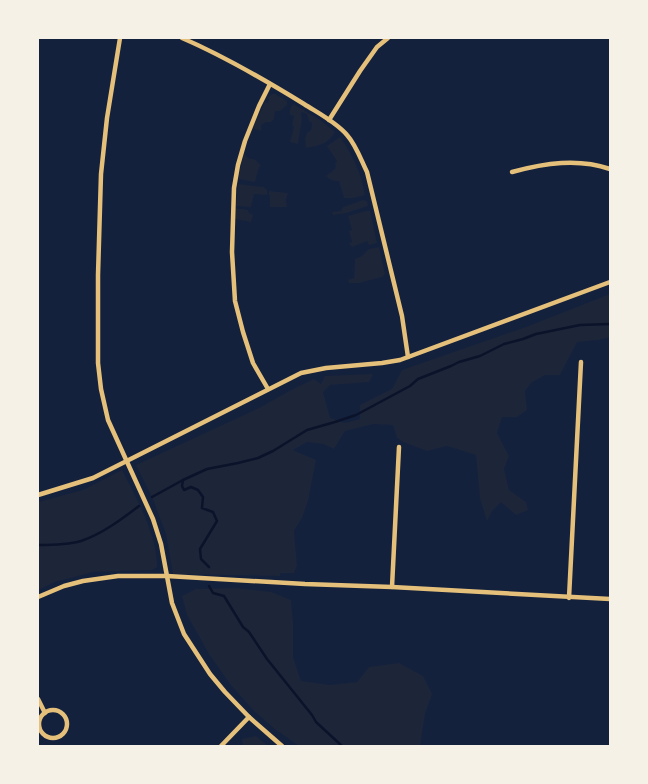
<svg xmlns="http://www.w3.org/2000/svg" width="648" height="784" font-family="Signika,sans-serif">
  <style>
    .green { fill: #1d2539 }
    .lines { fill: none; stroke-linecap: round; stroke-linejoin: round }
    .stream { stroke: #0b132b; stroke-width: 2.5 }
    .minor { stroke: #e5c07b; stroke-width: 4.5 }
  </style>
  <rect width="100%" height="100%" fill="#14213d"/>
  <g class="green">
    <polygon points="272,94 275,94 287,101 287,105 280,111 275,111 274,119 271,122 266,122 261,125 261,131 253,128 265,102 268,103 269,99 267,98"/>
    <path d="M 293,104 L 320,120 L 335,132 C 333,137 325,144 319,145 C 315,147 311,146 306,148 L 305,138 L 307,133 L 311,130 L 312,123 L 309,121 L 307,114 L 303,112 L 301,113 L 302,119 L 298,144 L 290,142 L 294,127 L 292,125 L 294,116 L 290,115 C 289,111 290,107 293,104 Z"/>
    <path d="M 340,137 C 353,155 361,173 365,195 L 353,198 L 344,198 L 339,181 C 333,181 330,180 326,176 L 335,169 L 336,166 L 335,164 L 337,161 L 327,146 Z"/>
    <polygon points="244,153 248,158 256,160 261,166 259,167 255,182 238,179"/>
    <polygon points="238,184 263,187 267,190 267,195 254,194 251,207 236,206"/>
    <polygon points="269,191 288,193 286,200 287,207 270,207 270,195 269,195"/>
    <polygon points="363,200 367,201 368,206 346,213 333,215 332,212 341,211 343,207"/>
    <polygon points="235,208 248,210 249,213 253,215 251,222 235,219"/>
    <polygon points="366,211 370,211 377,243 369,245 367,241 352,247 349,243 352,242 349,231 352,230 348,216"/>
    <polygon points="379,247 385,274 382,277 359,283 349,283 348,280 354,278 355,259 362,256 369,249"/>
    <polygon points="610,294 610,337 598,340 577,342 560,375 545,375 531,383 525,391 527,410 517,417 502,417 497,433 509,456 504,469 509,490 526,502 528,510 516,515 501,502 492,511 487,521 480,498 476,455 447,446 427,451 403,442 397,438 393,425 373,424 345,431 334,449 323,444 307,442 293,450 316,460 308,501 302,518 294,531 297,566 294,573 280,573 280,576 173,574 166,534 152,497 136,465 259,408 295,388 314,379 321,384 325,376 373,374 369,382 330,385 323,392 330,418 345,423 360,419 360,405 392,389 402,370 526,327"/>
    <path d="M 122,470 C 134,494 148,518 154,544 C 156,550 156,557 157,563 L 157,567 L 152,570 L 148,570 L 93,572 L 55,582 L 38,590 L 38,502 L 83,490 Z"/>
    <polygon points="236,588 271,592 291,600 293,623 293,657 301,681 330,685 357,682 369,667 399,663 423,676 432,694 425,714 420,746 299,746 276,730 254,711 230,684 209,654 187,615 182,596 196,589"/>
    <polygon points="256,736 268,746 243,746 242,739"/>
  </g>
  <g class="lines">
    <g class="stream">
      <polyline points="183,480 182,486 184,490 191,487 198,490 203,497 202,508 213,512 217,521 200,549 201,559 209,567"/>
      <polyline points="152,497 183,480 207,469 238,463 258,458 273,451 307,430 335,422 356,415 410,386 418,379 451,366 459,362 480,356 504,344 523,339 536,334 580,325 610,324"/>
      <path d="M 38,545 C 52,545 67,545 81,541 C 102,534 122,519 139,506"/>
      <polyline points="209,586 213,593 224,596 243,627 249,632 267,659 312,715 316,722 342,746"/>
    </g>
    <g class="minor">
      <polyline points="120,38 107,118 101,174 98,275 98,363 101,389 108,420 153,519 161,544 172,603 184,634 210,674 225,692 249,717 282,746"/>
      <path d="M 182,38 C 224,56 265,80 304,104 C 318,113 336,122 347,135 C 356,145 361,160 367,172 L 402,316 L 408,357"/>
      <polyline points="329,120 360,71 377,47 388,38"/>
      <path d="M 512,172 C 545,163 578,158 610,169"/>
      <polyline points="268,389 253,363 243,332 235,301 232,252 234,188 238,165 245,141 259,106 270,84"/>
      <polyline points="38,495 93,478 301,373 326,368 382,363 400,360 610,282"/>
      <polyline points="392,587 399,447"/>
      <polyline points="38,597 64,586 83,581 118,576 167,576 305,584 392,587 610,599"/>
      <polyline points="569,598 581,362"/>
      <polyline points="38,699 45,713"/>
      <circle cx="53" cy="724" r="14"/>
      <polyline points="221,746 249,717"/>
    </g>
  </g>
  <rect width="648" height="784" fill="none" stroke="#f6f1e7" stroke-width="78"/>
</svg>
